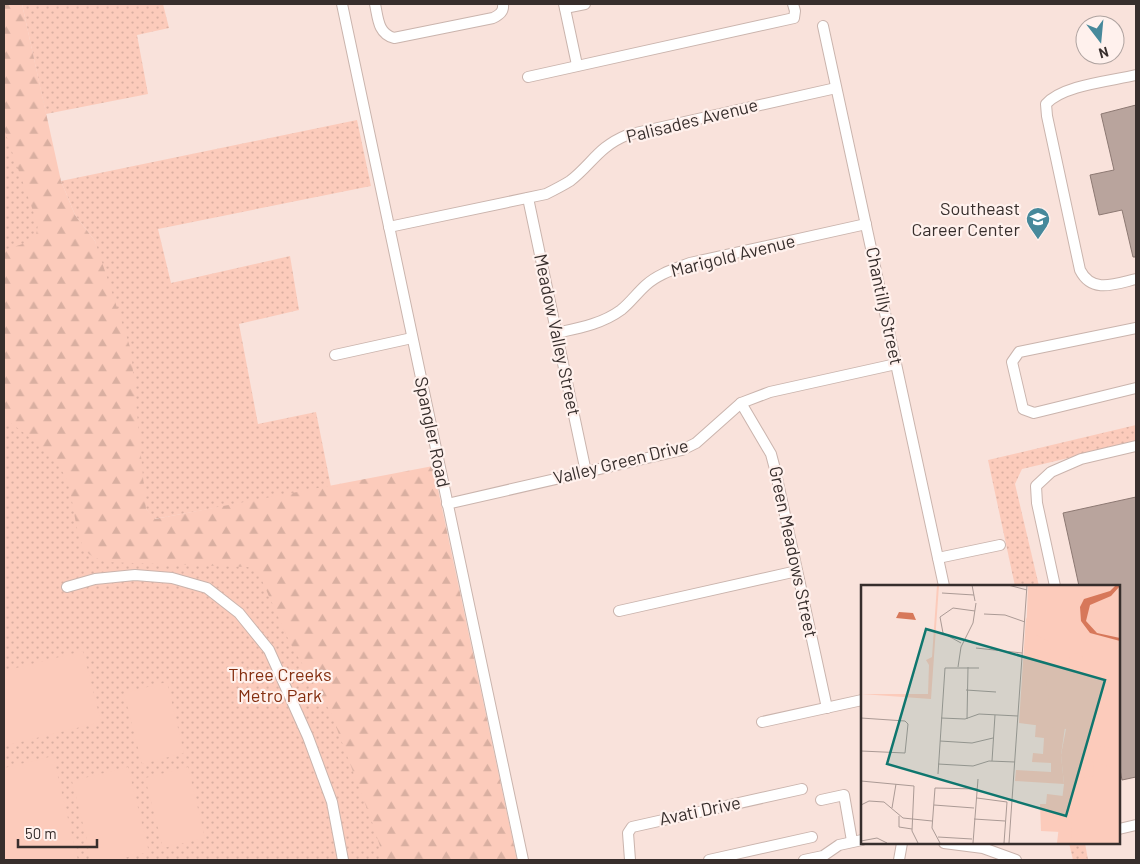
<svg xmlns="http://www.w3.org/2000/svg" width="1140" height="864" font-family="Barlow,sans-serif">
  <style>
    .grass { fill: url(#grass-dots) }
    .forest { fill: url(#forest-firs) }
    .garden { fill: #fccbbb }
    .building { fill: #b9a49d; stroke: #8d7973 }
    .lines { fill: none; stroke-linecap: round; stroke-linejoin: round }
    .minor-casing { stroke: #cab4ad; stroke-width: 12 }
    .minor { stroke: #fff; stroke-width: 10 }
    .labels { text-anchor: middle; stroke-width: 4.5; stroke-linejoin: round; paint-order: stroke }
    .street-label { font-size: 18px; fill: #372e2c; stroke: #fff1ed }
    .poi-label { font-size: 18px; fill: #372e2c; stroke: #fff1ed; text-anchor: end }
    .park-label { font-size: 18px; fill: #842e0f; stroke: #fff1ed }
    .inset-road { fill: none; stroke: #ab9a95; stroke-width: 1 }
    .view { fill: #0f766e; fill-opacity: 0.15; stroke: #0f766e; stroke-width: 2.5 }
    .inset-edge { fill: none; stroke: #372e2c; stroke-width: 2.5 }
  </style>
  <defs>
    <pattern id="grass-dots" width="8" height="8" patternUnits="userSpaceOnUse" patternTransform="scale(1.25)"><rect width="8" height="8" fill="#fccbbb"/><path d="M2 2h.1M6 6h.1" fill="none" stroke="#d9afa1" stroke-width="1.8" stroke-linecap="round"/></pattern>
    <pattern id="forest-firs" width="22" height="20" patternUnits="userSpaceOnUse" patternTransform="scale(1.25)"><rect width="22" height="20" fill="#fccbbb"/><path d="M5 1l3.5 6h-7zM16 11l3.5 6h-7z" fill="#d9afa1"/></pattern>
  </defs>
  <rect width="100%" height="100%" fill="#f9e2db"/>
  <g class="grass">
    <polygon points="4,4 15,4 139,529 415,489 501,860 4,860"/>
    <polygon points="22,4 163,4 169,28 137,35 148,94 46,114"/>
    <polygon points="357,120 371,186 158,229 171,283 290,256 299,310 239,324 258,424 316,412 331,487 154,519 146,509 95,241 75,215 61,181"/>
    <polygon points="1136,425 1136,442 1022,469 1015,484 1039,586 1015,586 988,460"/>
    <polygon points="1069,843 1085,843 1088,860 1073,860"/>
  </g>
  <path class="forest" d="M 4,4 L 22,4 L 61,181 L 75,215 L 95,241 L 131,350 L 146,509 L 155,519 L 433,466 L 517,860 L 380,860 L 380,846 L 372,822 L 331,713 L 290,643 L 259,574 L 248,567 L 105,562 C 100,559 92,557 88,553 C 73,538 75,495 65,476 C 54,454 23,432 4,418 L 4,250 L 35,240 L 38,225 L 4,129 Z"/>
  <g class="garden">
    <polygon points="83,651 101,722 4,746 4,671"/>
    <polygon points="167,682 184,753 142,764 124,693"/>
    <polygon points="53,756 78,860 4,860 4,768"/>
    <polygon points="128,767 149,852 115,860 92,860 72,781"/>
    <polygon points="188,767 205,838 163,848 145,778"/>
  </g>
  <g class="building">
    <polygon points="1136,105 1136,257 1133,257 1122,210 1099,215 1090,175 1114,170 1101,114"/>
    <polygon points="1136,497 1136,777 1122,780 1119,764 1119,586 1079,586 1063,513"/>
  </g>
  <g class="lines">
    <g class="minor-casing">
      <g id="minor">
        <polyline points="342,4 523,860"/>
        <path d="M 375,4 C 378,18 378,34 394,38 L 493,18 C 499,15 504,12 503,4"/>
        <polyline points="564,4 577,65"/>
        <polyline points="565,8 585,4"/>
        <polyline points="823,26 944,586"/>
        <path d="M 1136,75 C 1111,81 1063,85 1046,104 L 1047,116 L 1080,270 C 1092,294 1115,284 1136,279"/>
        <polyline points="528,77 794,18 795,11 793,4"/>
        <polyline points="528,198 586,472"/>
        <path d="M 389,227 L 546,194 C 554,190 562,186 570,181 C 592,164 598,147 627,135 L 836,88"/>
        <polyline points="1136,328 1019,352 1012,362 1023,409 1034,413 1136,388"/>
        <path d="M 556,333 C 579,328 602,324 621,310 C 630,303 637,293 646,285 C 658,274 675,269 690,263 L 866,224"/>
        <polyline points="335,355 412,338"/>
        <polyline points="741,403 771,454 775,469 827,708"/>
        <polyline points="447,504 682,450 696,443 741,403 770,392 896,364"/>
        <polyline points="938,558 1000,545"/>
        <polyline points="1055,586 1037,503 1036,486 1051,472 1081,459 1136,446"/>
        <polyline points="67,587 95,579 135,575 172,578 207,588 239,613 269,650 308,737 332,802 343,860"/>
        <polyline points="619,611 797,571"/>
        <polyline points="762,722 862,700"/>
        <polyline points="821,800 844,795 852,841"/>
        <polyline points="1119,829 1136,825"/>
        <polyline points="944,843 983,848 1016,860"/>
        <polyline points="630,860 628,833 632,827 802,789"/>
        <polyline points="709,860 812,837"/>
        <polyline points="804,860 823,856 839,845 862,840"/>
        <polyline points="899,860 902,843"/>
      </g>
    </g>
    <use href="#minor" class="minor"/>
  </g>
  <defs>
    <g id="school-pin" transform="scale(1.25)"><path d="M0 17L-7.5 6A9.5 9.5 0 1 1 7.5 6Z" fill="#47899b" stroke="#fff1ed"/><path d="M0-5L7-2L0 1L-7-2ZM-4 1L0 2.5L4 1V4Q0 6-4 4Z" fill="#fff"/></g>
  </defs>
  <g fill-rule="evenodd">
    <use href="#school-pin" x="1038" y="219"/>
  </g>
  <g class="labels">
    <g class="street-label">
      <text transform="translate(692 121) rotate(-14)" y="6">Palisades Avenue</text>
      <text transform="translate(733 256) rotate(-14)" y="6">Marigold Avenue</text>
      <text transform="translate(884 306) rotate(78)" y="6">Chantilly Street</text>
      <text transform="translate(557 335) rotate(78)" y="6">Meadow Valley Street</text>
      <text transform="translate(432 432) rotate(78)" y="6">Spangler Road</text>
      <text transform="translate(621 462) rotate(-14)" y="6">Valley Green Drive</text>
      <text transform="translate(793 552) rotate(78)" y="6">Green Meadows Street</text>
      <text transform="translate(700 811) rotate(-12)" y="6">Avati Drive</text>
    </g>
    <g class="poi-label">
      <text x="1020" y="215">Southeast<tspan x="1020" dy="21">Career Center</tspan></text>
    </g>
    <g class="park-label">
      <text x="280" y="681">Three Creeks<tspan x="280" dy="21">Metro Park</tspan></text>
    </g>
  </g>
  <g transform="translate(861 585)">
    <rect width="259" height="259" fill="#f9e2db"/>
    <path d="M 76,0 L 78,0 L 70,114 L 0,109 L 67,109 L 68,80 L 65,75 L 71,72 ZM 167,0 L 259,0 L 259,258 L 204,258 L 207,141 L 162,135 ZM 175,139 L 204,142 L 200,170 L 203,199 L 154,196 L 155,185 L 190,187 L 190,178 L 171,177 L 172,168 L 182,169 L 183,153 L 174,152 ZM 186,209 L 202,211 L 200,247 L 180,246 L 179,219 L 185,219 Z" fill="#fccbbb"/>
    <path d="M 230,0 L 255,0 L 219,19 L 218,15 ZM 259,1 L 259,53 L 236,48 L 225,36 L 225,27 L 229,20 L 250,11 ZM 165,32 L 171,48 L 192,59 L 183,81 L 190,129 L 216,140 L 217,156 L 232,177 L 233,191 L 209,194 L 211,258 L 196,258 L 203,199 L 200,170 L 205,144 L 158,138 Z" fill="#fccbbb"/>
    <path d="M 222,68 L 234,68 L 234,87 L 222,87 ZM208 75a7 7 0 1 1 14 0a7 7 0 1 1-14 0ZM217 97a7 7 0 1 1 14 0a7 7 0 1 1-14 0ZM 231,91 L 243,91 L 242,110 L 230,110 ZM 221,113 L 240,113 L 240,125 L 221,125 ZM 235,161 L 252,163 L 252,183 L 239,179 Z" fill="#fccbbb"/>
    <path d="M 255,0 L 259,1 L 250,11 L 229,20 L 225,36 L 236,48 L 259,53 L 259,56 L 229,48 L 220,36 L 219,22 L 223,14 L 249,6 ZM 38,27 L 52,28 L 55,35 L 35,33 Z" fill="#d7785a"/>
    <path class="inset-road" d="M 111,0 L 114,16M 147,0 L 166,5M 81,8 L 113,10M 123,29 L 144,30 L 164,37M 79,32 L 92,23 L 114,26M 79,32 L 82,48 L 100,58M 115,63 L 161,68M 97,82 L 100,62 L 112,38 L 115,18M 105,105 L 135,107M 0,133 L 44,136 L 47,139 L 44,168 L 0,166M 80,133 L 104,134 L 118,129 L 157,131M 106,134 L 107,82M 79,156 L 111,158 L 132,153M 131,176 L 134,130M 77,179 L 112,181 L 128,176 L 154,177M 77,189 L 84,83 L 118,83M 0,196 L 53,201 L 51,246 L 57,258M 116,213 L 146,217 L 143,258M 0,220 L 8,216 L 23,217 L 42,233 L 71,236M 73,220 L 113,223M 31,223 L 35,199M 38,231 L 38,242 L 51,244M 113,234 L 144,236M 77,252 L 111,254M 0,256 L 16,253 L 26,258M 79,258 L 71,243 L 74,203 L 116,204M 112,258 L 117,194M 148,258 L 166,0"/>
    <path class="view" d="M 65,44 L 244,95 L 205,231 L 26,179 Z"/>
    <rect width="259" height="259" class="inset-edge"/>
  </g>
  <rect width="1140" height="864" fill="none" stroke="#372e2c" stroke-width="10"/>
  <g transform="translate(1100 40) rotate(164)"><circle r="24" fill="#fff1ed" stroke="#afa3a0"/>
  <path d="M0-4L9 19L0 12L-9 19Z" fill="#47899b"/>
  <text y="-8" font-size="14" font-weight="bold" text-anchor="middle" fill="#372e2c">N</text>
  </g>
  <path d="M18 839v8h79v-8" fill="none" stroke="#372e2c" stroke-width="2.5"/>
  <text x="25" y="839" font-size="15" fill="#372e2c" stroke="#fff1ed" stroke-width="4" paint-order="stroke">50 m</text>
</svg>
